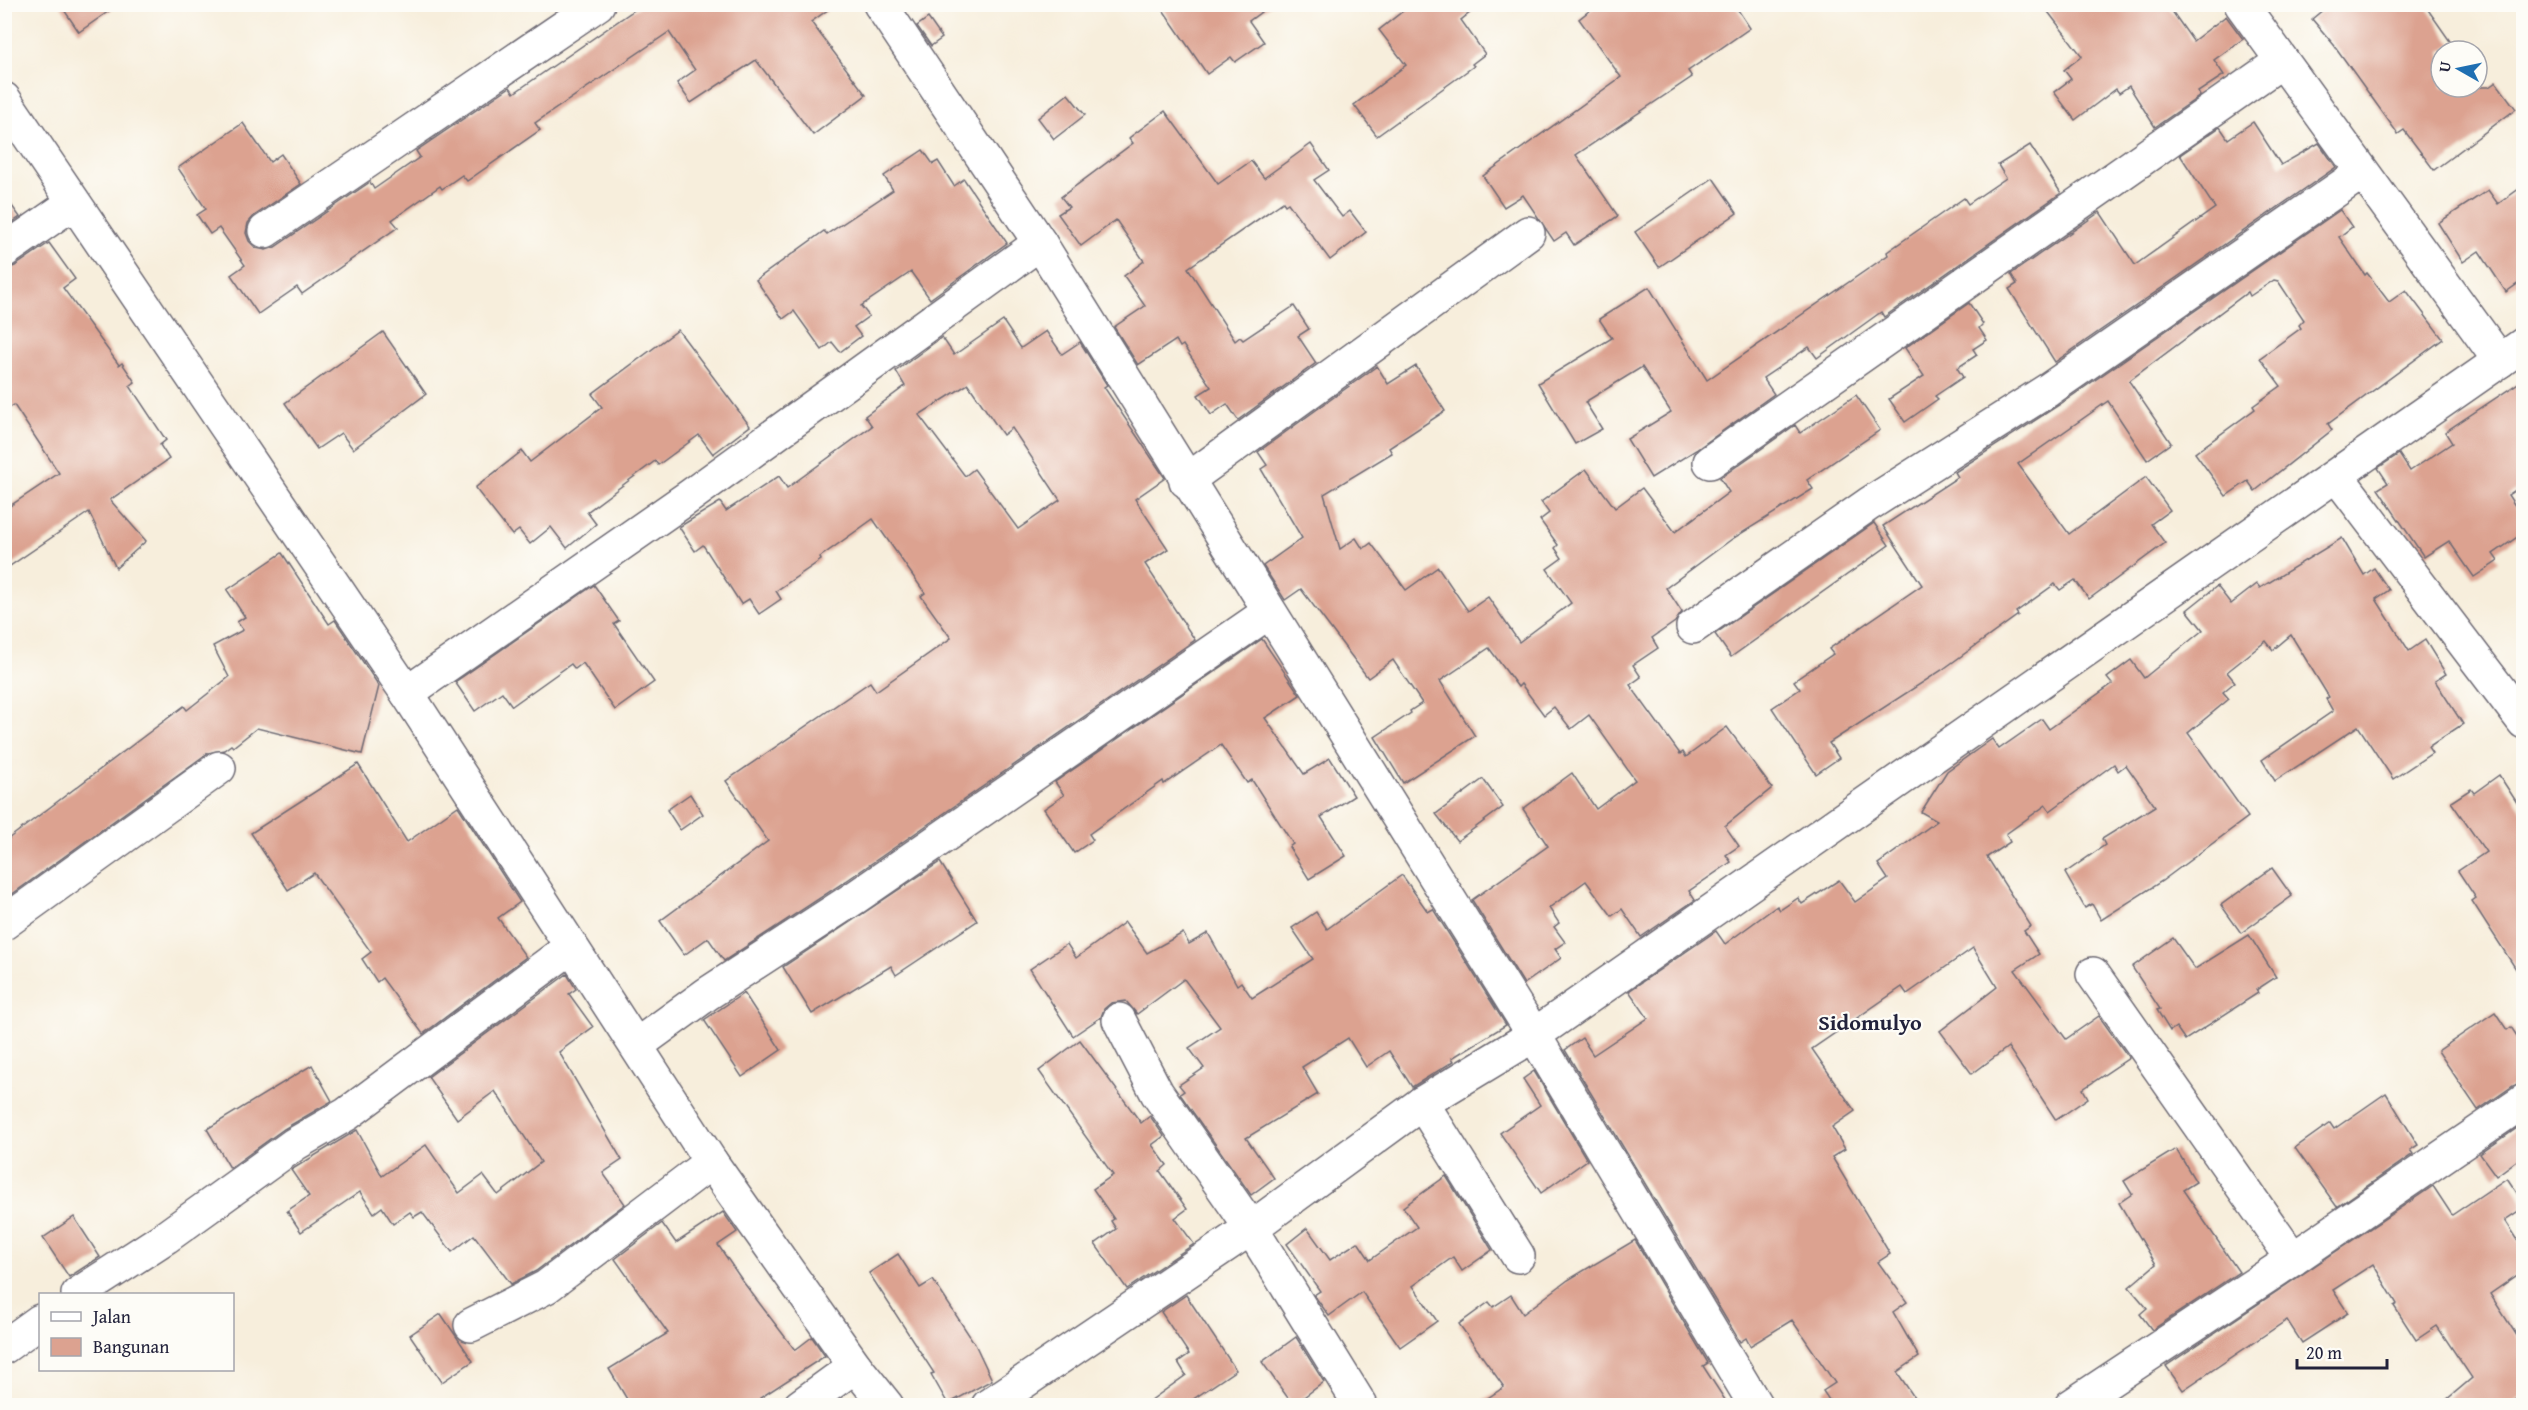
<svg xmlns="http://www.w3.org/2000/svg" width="2528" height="1410" font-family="'Gentium Book Plus',serif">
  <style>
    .building { fill: #dca290; fill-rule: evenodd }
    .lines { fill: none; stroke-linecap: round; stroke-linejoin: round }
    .minor-casing { stroke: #6d6973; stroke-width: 36 }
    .minor { stroke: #fff; stroke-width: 33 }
    .labels { text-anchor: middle; stroke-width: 4.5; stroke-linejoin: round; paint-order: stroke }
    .quarter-label { font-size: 22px; font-weight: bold; fill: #22223b; stroke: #fdfcf7 }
  </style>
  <rect width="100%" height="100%" fill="#fdfcf7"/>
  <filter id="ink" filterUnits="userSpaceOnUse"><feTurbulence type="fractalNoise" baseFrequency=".0167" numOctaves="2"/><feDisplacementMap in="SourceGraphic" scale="12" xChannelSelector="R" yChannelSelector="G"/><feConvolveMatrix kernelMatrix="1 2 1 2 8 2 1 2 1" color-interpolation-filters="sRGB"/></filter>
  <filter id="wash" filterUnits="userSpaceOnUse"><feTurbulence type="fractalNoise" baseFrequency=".008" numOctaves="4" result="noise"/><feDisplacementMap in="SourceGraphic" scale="24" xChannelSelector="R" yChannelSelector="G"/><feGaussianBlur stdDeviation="1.35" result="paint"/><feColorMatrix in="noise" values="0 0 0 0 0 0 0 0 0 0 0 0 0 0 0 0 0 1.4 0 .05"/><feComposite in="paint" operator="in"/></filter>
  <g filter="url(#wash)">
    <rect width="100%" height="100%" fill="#f7eedc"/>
    <g id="blocks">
      <g class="building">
        <polygon points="60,4 119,4 79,32"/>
        <polygon points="643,4 836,4 811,22 866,95 813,135 756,60 691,103 677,83 695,70 669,32 535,123 540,130 467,181 462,175 442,189 440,186 392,220 398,227 302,294 297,287 258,314 231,275 245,265 219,228 210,234 197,215 206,209 178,168 243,123 270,162 281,154 301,184 254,216 248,223 246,233 249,241 256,248 266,250 275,247 370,182 374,189 420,157 416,151 510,87 514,93"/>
        <polygon points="1159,4 1272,4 1249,21 1264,42 1235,62 1231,57 1207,74"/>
        <polygon points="1412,4 1481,4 1461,20 1485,54 1472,64 1474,66 1377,136 1354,105 1406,65 1379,30"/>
        <polygon points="1598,4 1734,4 1750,28 1688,71 1692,77 1576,155 1618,216 1574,245 1566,233 1554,241 1523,195 1504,207 1483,176 1621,77 1579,19"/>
        <polygon points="2042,4 2167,4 2193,41 2226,16 2243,39 2214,60 2224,75 2198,92 2200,96 2155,127 2129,86 2119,93 2116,89 2075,120 2054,92 2071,79 2064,70 2082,56"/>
        <polygon points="2330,4 2424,4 2452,44 2441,51 2441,87 2489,87 2496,82 2516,109 2434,170 2404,130 2398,134 2334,45 2312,19"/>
        <polygon points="928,18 942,38 931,46 917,26"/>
        <polygon points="1068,94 1085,115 1054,139 1038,118"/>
        <polygon points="1165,111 1218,184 1251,161 1264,178 1311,144 1329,170 1314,180 1342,217 1350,211 1366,232 1330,260 1288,203 1285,205 1283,202 1188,268 1235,341 1240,337 1243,340 1294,306 1309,329 1298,336 1316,363 1238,420 1227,404 1211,415 1198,395 1211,387 1183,345 1180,347 1176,340 1138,365 1114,327 1145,306 1124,276 1144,261 1116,220 1081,246 1058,214 1069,207 1061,197 1133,143 1129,138"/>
        <polygon points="2253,122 2281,165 2319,143 2336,167 2055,362 2009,289 2017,284 2011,274 2100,212 2135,265 2215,208 2180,155 2220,127 2228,139"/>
        <polygon points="2030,145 2061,193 1884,317 1881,312 1817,358 1809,347 1763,378 1774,394 1696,450 1651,478 1627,439 1671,412 1642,367 1585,402 1602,429 1575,444 1538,383 1612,338 1599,319 1649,287 1707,380 1888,255 1887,252 1964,198 1968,204 2006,178 1998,165"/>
        <polygon points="923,150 933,164 938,161 954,186 964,179 1007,243 930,299 911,272 861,306 869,316 854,327 861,336 840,352 832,342 822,350 794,311 783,319 756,280 824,231 827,234 893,190 884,176"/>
        <polygon points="1713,178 1737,213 1659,267 1635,232"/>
        <polygon points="2523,186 2523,280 2506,292 2479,251 2463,262 2438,223 2488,190 2498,204"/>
        <polygon points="4,195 20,217 4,228"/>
        <polygon points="2340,210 2352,227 2339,237 2365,275 2367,273 2389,302 2406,290 2443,339 2328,424 2332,430 2255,491 2248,481 2226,496 2195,453 2255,409 2253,406 2281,386 2260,358 2301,328 2299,325 2304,320 2278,281 2274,280 2250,296 2248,292 2129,381 2171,443 2147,460 2108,401 2018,464 2069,534 2146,477 2170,510 2151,524 2165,543 2089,599 2075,580 2060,590 2055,584 2016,612 2018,615 1942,670 1829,743 1839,758 1816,774 1772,708 1800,689 1794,681 1833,654 1829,649 1922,585 1883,526 1958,477 1955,472 2059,405"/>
        <polygon points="49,243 75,279 63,288 119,365 122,363 135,382 130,386 166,440 160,445 169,459 110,500 146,541 116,568 89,512 4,570 4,510 59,473 14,405 4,411 4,270 15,266"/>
        <polygon points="1969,303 1983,324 1979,328 1987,340 1973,349 1977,355 1957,368 1963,377 1935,396 1938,399 1905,422 1889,399 1924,376 1905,348"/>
        <path d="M 1003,321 L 1021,348 L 1046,331 L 1062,354 L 1080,342 L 1107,385 L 1104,387 L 1165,478 L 1135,499 L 1168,549 L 1145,564 L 1195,640 L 846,881 L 724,961 L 708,938 L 684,955 L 660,921 L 768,841 L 726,781 L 870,682 L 876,691 L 951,638 L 921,596 L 925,593 L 873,519 L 820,557 L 821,560 L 776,591 L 781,599 L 759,614 L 749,599 L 741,604 L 703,545 L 695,551 L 679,527 L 720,502 L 726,511 L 779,476 L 787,488 L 872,426 L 865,416 L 905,386 L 896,371 L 942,337 L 954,355 ZM 968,384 L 1003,435 L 1012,428 L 1060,500 L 1018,529 L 974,469 L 965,476 L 919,415 Z"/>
        <polygon points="678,330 750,426 713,454 699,435 658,465 655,461 587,512 596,524 567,548 551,527 530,544 519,530 512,535 475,488 522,451 530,462 602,407 592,394"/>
        <polygon points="383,332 426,394 353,449 341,433 317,449 285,403"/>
        <polygon points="1377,366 1388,384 1416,366 1445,411 1389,448 1392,453 1324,494 1340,549 1356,538 1363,549 1371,543 1406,590 1438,567 1468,611 1488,597 1519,642 1571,603 1547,569 1562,558 1555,548 1558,545 1540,520 1549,513 1541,502 1586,469 1615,508 1642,488 1675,532 1729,492 1720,478 1795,425 1800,433 1856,395 1880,430 1807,480 1813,489 1732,539 1666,588 1682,612 1675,622 1652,638 1658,648 1633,665 1641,677 1630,685 1680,754 1683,752 1686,757 1727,727 1772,788 1725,826 1739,846 1726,855 1731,862 1689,891 1695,900 1641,937 1622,909 1612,916 1586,881 1549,908 1559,923 1554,927 1565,942 1555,949 1561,958 1524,984 1472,900 1548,846 1523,809 1572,773 1596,809 1635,780 1589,715 1571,729 1554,707 1544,715 1521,684 1518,687 1489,648 1440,681 1475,736 1403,783 1375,737 1411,713 1410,711 1422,703 1393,660 1368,678 1301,589 1285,600 1263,566 1302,538 1261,469 1267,465 1258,452"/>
        <polygon points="2523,380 2523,485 2508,495 2523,518 2523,533 2493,554 2498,561 2474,577 2449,541 2424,557 2378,489 2388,483 2378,468 2399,454 2410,471 2452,443 2445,432"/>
        <polygon points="1874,523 1889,545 1731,657 1715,634"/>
        <polygon points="2342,538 2364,575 2374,568 2389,590 2376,599 2409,651 2425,640 2446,674 2435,681 2463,724 2428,747 2432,753 2393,779 2358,726 2275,781 2262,760 2333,711 2326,699 2329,697 2291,635 2273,650 2266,641 2227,672 2235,682 2223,692 2229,699 2188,733 2248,817 2162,881 2101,920 2092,904 2085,908 2065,873 2105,845 2102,839 2155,806 2126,765 2118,771 2114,764 2050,811 2046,805 2006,834 2010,842 1987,857 2031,926 2024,931 2039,954 2015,970 2066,1039 2099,1016 2129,1058 2083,1089 2088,1098 2056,1120 2008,1047 1972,1074 1940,1031 1997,987 1973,948 1907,994 1902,987 1812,1049 1855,1111 1832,1127 1845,1149 1832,1157 1890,1254 1878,1262 1907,1302 1893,1312 1919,1357 1897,1372 1920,1406 1833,1406 1823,1391 1835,1383 1792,1320 1750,1346 1746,1338 1740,1342 1565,1050 1582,1038 1593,1055 1648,1018 1629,991 1716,931 1725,944 1777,906 1780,910 1798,898 1802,904 1839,880 1855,902 1888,879 1878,864 1937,821 1921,812 1947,771 1992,739 1999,749 2042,719 2049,729 2112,684 2107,678 2131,660 2144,678 2203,630 2187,610 2217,586 2231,604 2257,584 2260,588"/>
        <polygon points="282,553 329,624 335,620 379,686 362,754 257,728 233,747 231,745 224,750 208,753 4,900 4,842 184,706 187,710 229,677 213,646 243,630 237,622 245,617 227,590"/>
        <polygon points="594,585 619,621 614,624 654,682 615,710 583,663 575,669 571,664 512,706 502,692 475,711 455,682"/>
        <polygon points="1262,639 1300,695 1265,718 1304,774 1330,758 1354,796 1321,817 1346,856 1309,879 1289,847 1293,844 1252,780 1247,783 1221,745 1164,784 1163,781 1089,834 1093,840 1074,853 1044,809 1064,795 1055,782"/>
        <polygon points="358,764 407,842 458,806 520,902 498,918 526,957 423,1034 382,978 377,982 362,959 371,952 314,873 288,890 251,833"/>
        <polygon points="2499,775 2523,812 2523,980 2472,901 2476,898 2458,871 2486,852 2451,802 2471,789 2474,793"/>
        <polygon points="1483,779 1503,807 1457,841 1436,814"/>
        <polygon points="690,794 703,814 680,830 667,810"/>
        <polygon points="940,862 977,921 896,975 891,966 812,1014 783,967"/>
        <polygon points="2272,868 2292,896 2241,933 2221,905"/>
        <polygon points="1402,875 1428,912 1433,909 1506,1025 1452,1058 1454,1061 1412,1087 1389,1051 1366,1067 1348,1038 1302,1067 1318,1094 1246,1138 1274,1178 1251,1195 1180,1094 1184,1091 1179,1085 1204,1068 1189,1048 1220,1027 1184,979 1137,1014 1126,1001 1111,1003 1104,1009 1101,1017 1073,1036 1030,969 1067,944 1076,958 1125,922 1147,953 1183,933 1189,944 1208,933 1237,985 1241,982 1252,998 1313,959 1292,928 1316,912 1327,929"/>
        <polygon points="2249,935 2276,977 2256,990 2258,993 2185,1040 2176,1027 2170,1031 2157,1010 2160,1009 2132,967 2173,938 2195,969"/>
        <polygon points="567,974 576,989 569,994 593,1027 559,1052 622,1160 603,1173 625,1204 536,1271 511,1284 474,1235 452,1252 422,1212 414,1217 410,1212 393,1224 382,1207 374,1213 360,1192 301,1232 287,1211 309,1196 291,1170 357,1130 382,1176 426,1145 459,1193 483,1175 498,1195 541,1162 495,1091 457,1119 428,1077"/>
        <polygon points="744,993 781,1050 742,1077 704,1020"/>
        <polygon points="2495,1012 2507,1030 2511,1027 2523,1045 2523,1082 2513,1086 2478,1110 2438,1051"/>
        <polygon points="1080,1040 1141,1123 1150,1116 1164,1136 1152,1145 1167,1165 1160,1171 1187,1209 1175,1218 1194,1244 1127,1289 1095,1244 1116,1229 1111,1221 1114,1219 1093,1189 1113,1175 1039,1071"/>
        <polygon points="312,1065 332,1101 284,1129 230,1168 207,1129"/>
        <polygon points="1534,1071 1587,1160 1541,1193 1500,1133 1540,1105 1523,1079"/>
        <polygon points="2386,1093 2418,1145 2410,1150 2413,1154 2337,1207 2295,1148 2330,1123 2334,1129"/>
        <polygon points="2523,1124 2523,1156 2496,1176 2480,1154"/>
        <polygon points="2176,1149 2196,1182 2183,1190 2239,1272 2152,1330 2140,1314 2147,1308 2129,1287 2156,1264 2119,1203 2132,1194 2124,1181"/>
        <polygon points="1446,1176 1492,1250 1462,1271 1453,1257 1413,1286 1437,1321 1400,1347 1362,1292 1329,1316 1314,1295 1320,1291 1287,1244 1307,1228 1330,1260 1358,1242 1370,1260 1417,1227 1403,1207"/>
        <polygon points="2507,1178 2523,1202 2523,1208 2505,1220 2523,1248 2523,1271 2490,1294 2523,1345 2523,1393 2509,1406 2439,1406 2472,1378 2437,1326 2416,1340 2394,1306 2397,1304 2373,1264 2333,1290 2348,1313 2302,1343 2287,1320 2183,1390 2166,1366 2433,1186 2452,1215"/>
        <polygon points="723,1212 737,1232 718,1245 744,1283 795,1350 812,1337 825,1356 760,1398 764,1406 631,1406 609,1369 668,1333 615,1259 662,1223 676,1243"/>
        <polygon points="74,1217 100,1257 69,1277 43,1238"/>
        <polygon points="1635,1240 1708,1363 1703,1366 1729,1406 1476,1406 1504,1387 1459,1324 1489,1302 1493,1307 1511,1295 1523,1314 1568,1280"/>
        <polygon points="898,1254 920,1288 933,1280 975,1344 992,1380 948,1404 931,1374 934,1373 869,1273"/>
        <polygon points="1186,1295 1236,1370 1183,1406 1143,1406 1186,1375 1178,1362 1189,1354 1161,1312"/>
        <polygon points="441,1314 473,1361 442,1382 410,1335"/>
        <polygon points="1296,1337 1324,1382 1293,1405 1262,1362"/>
      </g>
    </g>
  </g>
  <g filter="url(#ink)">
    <use href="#blocks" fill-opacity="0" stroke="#6d6973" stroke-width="1.5"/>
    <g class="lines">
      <g class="minor-casing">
        <g id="minor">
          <polyline points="880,4 1040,243 1534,1035 1756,1406"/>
          <polyline points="2241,4 2500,361"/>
          <polyline points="4,99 407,693 711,1162 855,1366 887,1406"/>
          <polyline points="265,231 598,4"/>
          <polyline points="4,251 73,203"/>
          <polyline points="1710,462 2282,61"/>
          <polyline points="2337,476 2524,722"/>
          <polyline points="1186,481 1528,233"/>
          <polyline points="1693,627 1869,504 2048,390 2361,173"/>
          <polyline points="407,693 690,496 1040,243"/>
          <polyline points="4,923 219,768"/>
          <polyline points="2093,974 2293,1259"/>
          <polyline points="1119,1020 1157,1093 1251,1228 1361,1406"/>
          <polyline points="637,1045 707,994 856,897 1269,612"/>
          <polyline points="1422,1103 1518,1256"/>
          <polyline points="78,1294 166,1237 295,1144 347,1114 571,947"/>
          <polyline points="471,1325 546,1287 711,1162"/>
          <polyline points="4,1347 40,1321"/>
          <polyline points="800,1406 855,1366"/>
          <polyline points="988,1406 1251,1228 1422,1103 1534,1035 2524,344"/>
          <polyline points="2071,1406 2293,1259 2524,1101"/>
        </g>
      </g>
      <use href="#minor" class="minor"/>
    </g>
  </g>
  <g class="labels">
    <g class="quarter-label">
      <text x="1870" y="1030">Sidomulyo</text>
    </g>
  </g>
  <rect width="2528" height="1410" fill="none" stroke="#fdfcf7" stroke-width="24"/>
  <rect x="39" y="1293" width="195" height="78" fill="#fdfcf7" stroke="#a5a5ac" stroke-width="1.5"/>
  <rect x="51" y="1312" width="30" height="9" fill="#ffffff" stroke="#a5a5ac" stroke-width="1.5"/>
  <text x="93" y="1323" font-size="18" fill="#22223b">Jalan</text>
  <rect x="51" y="1338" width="30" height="18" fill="#dca290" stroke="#a5a5ac" stroke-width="1.5"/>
  <text x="93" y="1353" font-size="18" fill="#22223b">Bangunan</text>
  <g transform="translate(2459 69) rotate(279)"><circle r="28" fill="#fdfcf7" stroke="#a5a5ac" stroke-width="1.5"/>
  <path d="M0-4.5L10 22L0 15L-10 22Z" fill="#1f6fb2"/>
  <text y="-9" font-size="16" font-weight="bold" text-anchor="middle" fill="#22223b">U</text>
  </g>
  <path d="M2297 1359v9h90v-9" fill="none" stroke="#22223b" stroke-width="3"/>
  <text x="2306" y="1359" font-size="18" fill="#22223b" stroke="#fdfcf7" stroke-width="4.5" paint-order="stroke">20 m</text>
</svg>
